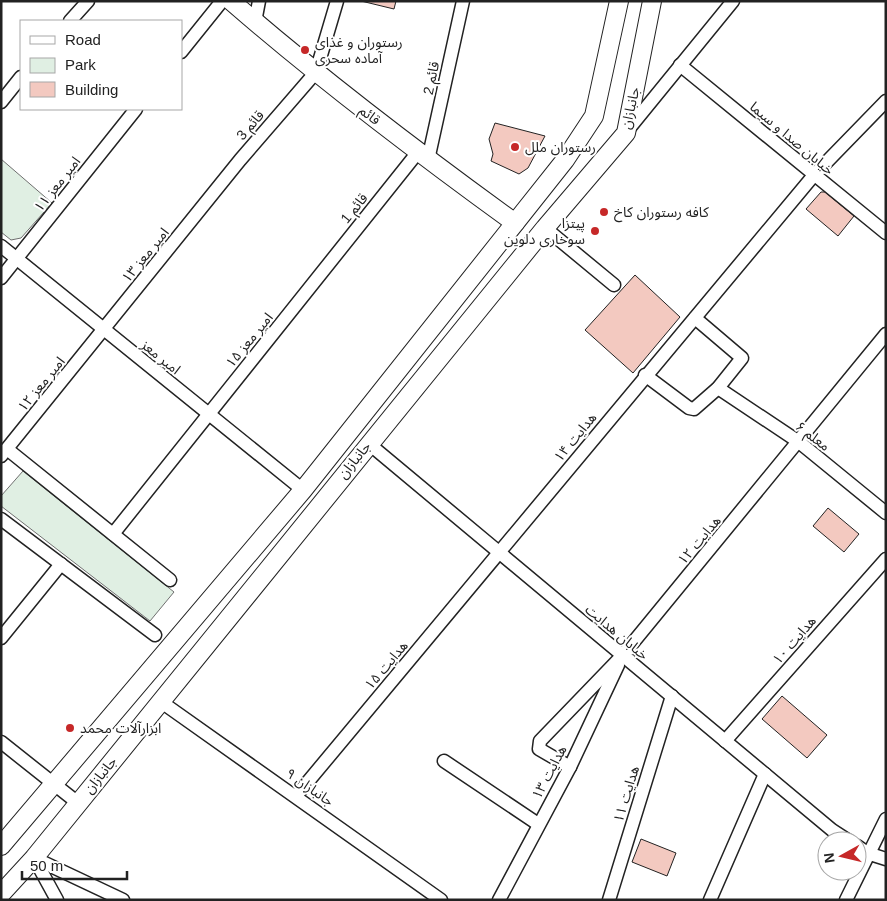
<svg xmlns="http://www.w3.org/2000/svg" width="887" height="901" font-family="Arial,'Noto Sans Arabic',sans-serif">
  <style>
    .green { fill: #e0efe3; stroke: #6f6f6f }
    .building { fill: #f3c9c0; stroke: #222 }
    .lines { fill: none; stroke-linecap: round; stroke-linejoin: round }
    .street-casing { stroke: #222; stroke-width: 15 }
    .secondary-casing { stroke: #222; stroke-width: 20 }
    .street { stroke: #fff; stroke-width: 12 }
    .secondary { stroke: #fff; stroke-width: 18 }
    .poi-dot { fill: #c62828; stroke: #fff; stroke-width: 2 }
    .labels { text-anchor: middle; stroke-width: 4; stroke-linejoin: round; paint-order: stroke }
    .poi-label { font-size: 14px; fill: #222; stroke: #fff; text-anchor: start }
    .street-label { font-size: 14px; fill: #222; stroke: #fff }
  </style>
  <rect width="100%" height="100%" fill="#fff"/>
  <g class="green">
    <polygon points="1,159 52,203 21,238 11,240 1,232"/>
    <polygon points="23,471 174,592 150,621 1,506 1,496"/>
  </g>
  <g class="building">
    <polygon points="361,1 396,1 394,9"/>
    <polygon points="495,123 545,136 528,168 519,174 491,161 493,154 489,139"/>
    <polygon points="821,192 825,192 854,216 838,236 806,209"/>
    <polygon points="635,275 680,317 633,373 585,330"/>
    <polygon points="828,508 859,534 844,552 813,526"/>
    <polygon points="782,696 827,735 807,758 762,719"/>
    <polygon points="641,839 676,853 667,876 632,862"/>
  </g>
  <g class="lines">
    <g class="street-casing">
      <g id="street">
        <polyline points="70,21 88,1"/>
        <polyline points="255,22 259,1"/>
        <polyline points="181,52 222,1"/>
        <polyline points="680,65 886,233"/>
        <polyline points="1,102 21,77"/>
        <polyline points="627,131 733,1"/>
        <polyline points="428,160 463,1"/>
        <polyline points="545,228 614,285"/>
        <polyline points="1,246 303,490"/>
        <polyline points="1,278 136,109"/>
        <polyline points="645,375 689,408 694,409 718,388 742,358 695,318"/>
        <polyline points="718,388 799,442 886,513"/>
        <polyline points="368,443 832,830 849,841"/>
        <polyline points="7,449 170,580"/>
        <polyline points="1,456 240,160 316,72 337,1"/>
        <polyline points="1,519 155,635"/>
        <polyline points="113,534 418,152"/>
        <polyline points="1,638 61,564"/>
        <polyline points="160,701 441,900"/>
        <polyline points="725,741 886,559"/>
        <polyline points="1,742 78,803"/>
        <polyline points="444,761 538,824"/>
        <polyline points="570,767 539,749 540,741 622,656 886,334"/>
        <polyline points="296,796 814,175 886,101"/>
        <polyline points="857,846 867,853 886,859"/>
        <polyline points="34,858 123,900"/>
        <polyline points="34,858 57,900"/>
        <polyline points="499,900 570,767 618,665"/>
        <polyline points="609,900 672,696"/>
        <polyline points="710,900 765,774"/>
        <polyline points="846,900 886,819"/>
      </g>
    </g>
    <g class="secondary-casing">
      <g id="secondary">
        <path d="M 231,1 C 322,80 417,152 515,223"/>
        <polyline points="1,846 303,490 565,160 594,116 619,1"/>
        <polyline points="1,894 34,858 545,228 626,133 652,1"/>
      </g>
    </g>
    <use href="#street" class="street"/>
    <use href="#secondary" class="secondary"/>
  </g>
  <g class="poi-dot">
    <circle cx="305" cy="50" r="5"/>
    <circle cx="515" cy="147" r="5"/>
    <circle cx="604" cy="212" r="5"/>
    <circle cx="595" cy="231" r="5"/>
    <circle cx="70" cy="728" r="5"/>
  </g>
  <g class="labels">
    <g class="poi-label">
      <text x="315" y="47">رستوران و غذای<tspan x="315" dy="16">آماده سحری</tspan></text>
      <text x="525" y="152">رستوران ملل</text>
      <text x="614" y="217">کافه رستوران کاخ</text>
      <text x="585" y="228" text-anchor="end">پیتزا<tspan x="585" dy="16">سوخاری دلوین</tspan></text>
      <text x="80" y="733">ابزارآلات محمد</text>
    </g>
    <g class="street-label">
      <text transform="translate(431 78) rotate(-78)" y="5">قائم 2</text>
      <text transform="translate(630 108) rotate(-77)" y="5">جانبازان</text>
      <text transform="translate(370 115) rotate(38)" y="5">قائم</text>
      <text transform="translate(250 125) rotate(-49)" y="5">قائم 3</text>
      <text transform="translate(792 138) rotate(40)" y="5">خیابان صدا و سیما</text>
      <text transform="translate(57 184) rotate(-52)" y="5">امیر معز ۱۱</text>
      <text transform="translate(354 208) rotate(-51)" y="5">قائم 1</text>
      <text transform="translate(145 255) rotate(-51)" y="5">امیر معز ۱۳</text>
      <text transform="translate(249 340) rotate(-51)" y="5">امیر معز ۱۵</text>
      <text transform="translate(161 357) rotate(39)" y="5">امیر معز</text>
      <text transform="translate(41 384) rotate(-51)" y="5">امیر معز ۱۲</text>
      <text transform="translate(813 436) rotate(37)" y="5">معلم ۶</text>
      <text transform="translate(575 437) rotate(-51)" y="5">هدایت ۱۴</text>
      <text transform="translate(354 460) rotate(-51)" y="5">جانبازان</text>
      <text transform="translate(699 540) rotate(-50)" y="5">هدایت ۱۲</text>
      <text transform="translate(617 632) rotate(40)" y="5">خیابان هدایت</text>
      <text transform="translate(794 640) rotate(-49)" y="5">هدایت ۱۰</text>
      <text transform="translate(386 665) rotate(-50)" y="5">هدایت ۱۵</text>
      <text transform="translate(549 772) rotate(-62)" y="5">هدایت ۱۳</text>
      <text transform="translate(100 775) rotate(-51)" y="5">جانبازان</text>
      <text transform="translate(310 787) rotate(35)" y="5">جانبازان ۹</text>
      <text transform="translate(626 794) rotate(-73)" y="5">هدایت ۱۱</text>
    </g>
  </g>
  <rect width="887" height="901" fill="none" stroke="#222222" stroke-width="5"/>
  <rect x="20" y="20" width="162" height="90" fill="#ffffff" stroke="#a7a7a7"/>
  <rect x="30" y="36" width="25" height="8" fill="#ffffff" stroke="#a7a7a7"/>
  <text x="65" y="45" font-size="15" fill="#222222">Road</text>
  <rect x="30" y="58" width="25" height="15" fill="#e0efe3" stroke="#a7a7a7"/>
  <text x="65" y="70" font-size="15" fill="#222222">Park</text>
  <rect x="30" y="82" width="25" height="15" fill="#f3c9c0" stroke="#a7a7a7"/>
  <text x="65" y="95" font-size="15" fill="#222222">Building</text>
  <g transform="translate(842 856) rotate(262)"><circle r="24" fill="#ffffff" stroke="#a7a7a7"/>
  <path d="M0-4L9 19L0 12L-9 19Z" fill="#c62828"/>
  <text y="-8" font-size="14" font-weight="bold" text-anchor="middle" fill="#222222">N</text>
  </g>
  <path d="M22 871v8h105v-8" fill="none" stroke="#222222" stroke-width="2.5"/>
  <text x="30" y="871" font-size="15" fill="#222222" stroke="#ffffff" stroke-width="4" paint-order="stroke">50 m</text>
</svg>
